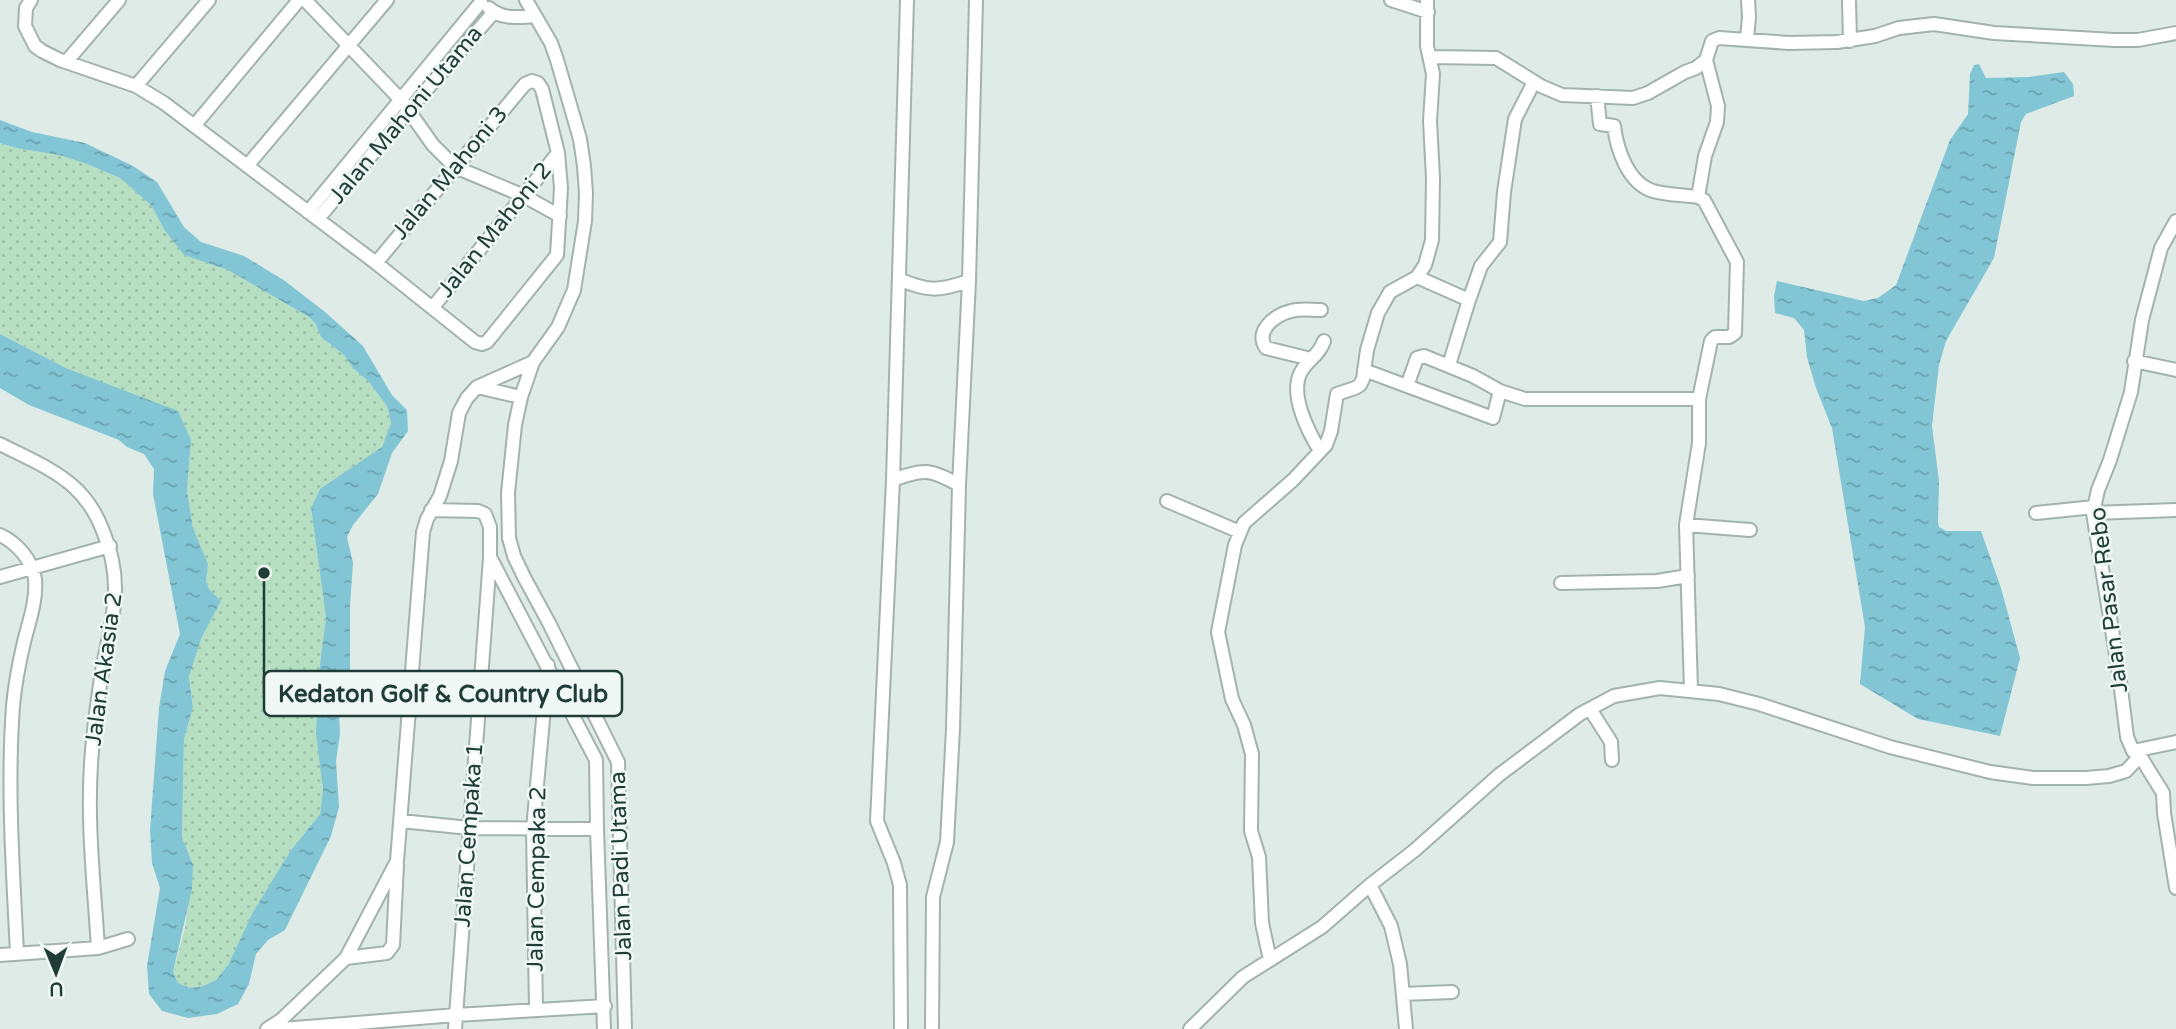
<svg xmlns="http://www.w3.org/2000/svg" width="2176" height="1029" viewBox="0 0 2176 1029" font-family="'Varela Round',sans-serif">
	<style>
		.grass { fill: url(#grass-dots) }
		.water { fill: url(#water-ripples) }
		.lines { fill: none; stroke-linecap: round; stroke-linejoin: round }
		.minor-casing { stroke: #a2b3ae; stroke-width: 16 }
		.minor { stroke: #fff; stroke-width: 12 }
		.labels { text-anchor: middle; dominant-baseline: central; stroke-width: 5; stroke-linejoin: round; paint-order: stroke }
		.street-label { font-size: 23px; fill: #1f3d36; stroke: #eff8f4 }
		.leader { fill: none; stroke: #1f3d36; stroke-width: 2.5 }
		.callout-dot { fill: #1f3d36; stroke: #eff8f4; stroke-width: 2.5 }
		.callout { fill: #eff8f4; stroke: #1f3d36; stroke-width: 2.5 }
		.callout-label { font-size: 24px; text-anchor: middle; font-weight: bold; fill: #1f3d36 }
	</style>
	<defs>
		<pattern id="grass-dots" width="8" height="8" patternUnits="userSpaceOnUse" patternTransform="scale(1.75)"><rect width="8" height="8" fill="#b6dfc2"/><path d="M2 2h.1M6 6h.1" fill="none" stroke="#9cc0a7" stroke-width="1.8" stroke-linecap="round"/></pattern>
		<pattern id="water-ripples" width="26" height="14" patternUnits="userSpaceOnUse" patternTransform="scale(1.75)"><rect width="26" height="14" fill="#82c6d6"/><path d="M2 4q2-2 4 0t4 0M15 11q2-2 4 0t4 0" fill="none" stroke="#6aa2ae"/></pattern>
	</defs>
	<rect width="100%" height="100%" fill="#dfebe6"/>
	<!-- grass -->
	<path class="grass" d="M0,143L16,148L59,155L87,164L120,178L151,205L165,231L184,255L228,270L309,317L315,323L321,337L344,355L354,369L369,382L387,406L391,423L382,447L311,508L326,617L319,672L317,733L323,790L320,814L291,850L253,912L228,965L216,980L203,986L190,988L178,983L173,972L185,928L193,865L182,837L184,739L193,707L189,677L201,639L221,601L209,589L206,582L208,564L193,528L187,491L191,440L68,369L0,334Z"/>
	<!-- water -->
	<path class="water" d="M1979,64L1986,78L2029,77L2064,72L2073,84L2074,96L2026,114L2021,122L1994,258L1946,341L1939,365L1932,426L1939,481L1938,522L1939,527L1946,531H1981L2001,588L2020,658L2000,736L1918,719L1860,684L1865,627L1832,428L1816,388L1807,357L1804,330L1794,318L1775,313L1774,296L1777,281L1864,301L1878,298L1896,285L1950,140L1968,114L1970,74L1974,65Z
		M0,120L32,132L85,143L133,166L157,182L184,227L201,242L244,256L285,281L325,312L363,346L392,395L407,410L408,431L392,453L378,494L353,525L347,537L353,563L350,605V691L339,712L340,734L336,761L339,807L331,836L285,930L268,940L256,954L249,984L238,1004L217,1014L188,1018L162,1011L149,994L147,966L160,888L152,863L150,830L159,708L165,671L180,634L153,494L154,469L144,454L127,447L119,440L29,405L0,388V334L68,369L178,411L191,440L187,491L193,528L208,564L206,582L209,589L221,601L201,639L189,677L193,707L184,739L182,837L193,865L192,889L173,972L178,983L190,988L203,986L216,980L228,965L253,912L291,850L320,814L323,790L316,733L319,672L326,617L311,508L320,489L382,447L391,423L387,406L369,382L354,369L344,355L321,337L315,323L309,317L228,270L184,255L165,231L151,205L120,178L87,164L59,155L16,148L0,143Z"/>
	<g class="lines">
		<defs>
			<path id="minor" d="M31,0L26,8L25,26L35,46L42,51L60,60L136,86L164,103L376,263L475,342L482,344L487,342L557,255L561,188L558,153L542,89L538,83L532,81L525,84L376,263
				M305,0L401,100L433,145L455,167L524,196L560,216
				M526,0L551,43L557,60L580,139L584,166L586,193L585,221L574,290L558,327L533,362L521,397L515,425L508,493L509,538L514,556L524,577L549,623L618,762L625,1029
				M1391,0L1428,12
				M1849,0L1850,41
				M489,8C502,20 519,17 535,16
				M1747,39L1749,17L1748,0
				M1431,57L1496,58L1541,86L1562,95L1633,98L1648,93L1685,72L1696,68L1706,60L1712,41L1719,38L1789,43L1837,42L1875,36L1899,28L1934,24L1994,33L2114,40H2138L2176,33
				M67,61L119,0
				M136,86L209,0
				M1597,96L1600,124L1614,126C1617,150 1628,183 1653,191C1667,195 1684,195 1698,197L1704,200L1737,262L1735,333L1729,337H1715L1711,341L1699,399V443L1686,525L1691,690
				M194,126L299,0
				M247,166L387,0
				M1698,197L1705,156L1717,122L1718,106L1706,60
				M308,212L481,2
				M318,219L408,111L494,12
				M2176,221L2161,248L2142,320L2131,392L2110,460L2098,490L2093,513L2119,673L2127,737L2133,751L2140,756L2163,793L2164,813L2176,888
				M1417,277L1469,300L1449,365
				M899,279C928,292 939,291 969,281
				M1469,300L1481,266L1500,242L1504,192L1515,119L1534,82
				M433,307L558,153
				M1311,359L1266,348C1254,331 1275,315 1291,311C1301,308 1311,310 1321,310
				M2134,361L2176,370
				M1364,370L1493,418L1500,391
				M1407,386L1417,358L1424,356L1473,376L1500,391L1525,399H1699
				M477,387L521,397
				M0,444C25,457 53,468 74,487C87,499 97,515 103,531C125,584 112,618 102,671C98,698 94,724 92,751C86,816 94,883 98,948
				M1320,451C1308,431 1289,394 1301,372C1308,359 1319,356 1324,341
				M893,480C923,468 931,469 959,485
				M1167,501L1240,532
				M431,510L478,511L485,514L490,527V557L596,760L597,829L604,1029
				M2036,513L2094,507
				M2093,513L2176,510
				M1686,525L1750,530
				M0,535C17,543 32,560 35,579C37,600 29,622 24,642C19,663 15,684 13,706C7,788 13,871 17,953
				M0,577L110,546
				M1561,583L1657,581L1688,576
				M1590,709L1611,742L1612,760
				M2133,751L2176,742
				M401,821L469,828L597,829
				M1370,885L1391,926L1400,964L1406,1029
				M0,955L98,948L128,939
				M346,958L387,953L393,945L397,865
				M1270,960L1262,923L1259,857L1251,831L1252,754L1244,725L1232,699L1218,632L1235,545L1244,523L1293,480L1326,445L1331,431L1337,394L1355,388L1360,385L1363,379L1367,350L1378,313L1390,292L1417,277L1425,265L1432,240L1433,178L1430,121L1433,74L1427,46V0
				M1403,994L1452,992
				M536,1010L533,829L548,665
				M267,1029L281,1020L346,958L397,861L423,532L427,519L440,496L451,461L459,413L467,398L477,387L533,362
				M282,1029L456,1015L605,1006
				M455,1029L490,558
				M901,1029L900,885L894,863L877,821L893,480L907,0
				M932,1029L933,897L947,842L953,729L959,485L969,281L976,0
				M1190,1029L1243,977L1322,927L1370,885L1415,850L1499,775L1580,714L1614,696L1660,688L1719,694L1759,704L1890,747L1990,772L2033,778H2086L2109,776L2126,771L2140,756"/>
		</defs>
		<!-- minor casing -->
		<use href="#minor" class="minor-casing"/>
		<!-- minor -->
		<use href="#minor" class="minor"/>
	</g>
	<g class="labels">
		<!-- street labels -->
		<g class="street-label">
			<text transform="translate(406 115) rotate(-50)">Jalan Mahoni Utama</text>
			<text transform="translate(450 173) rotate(-50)">Jalan Mahoni 3</text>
			<text transform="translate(495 230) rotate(-51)">Jalan Mahoni 2</text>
			<text transform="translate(2109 600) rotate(-97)">Jalan Pasar Rebo</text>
			<text transform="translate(104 669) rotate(-82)">Jalan Akasia 2</text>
			<text transform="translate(469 835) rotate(-86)">Jalan Cempaka 1</text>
			<text transform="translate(621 866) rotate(-92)">Jalan Padi Utama</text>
			<text transform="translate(537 879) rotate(-89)">Jalan Cempaka 2</text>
		</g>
	</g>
	<!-- callouts -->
	<path class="leader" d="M264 573L264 694"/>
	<circle class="callout-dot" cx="264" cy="573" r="7"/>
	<rect class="callout" x="264" y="671" width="358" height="45" rx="7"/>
	<g class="callout-label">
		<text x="443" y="702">Kedaton Golf &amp; Country Club</text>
	</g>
	<!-- north arrow -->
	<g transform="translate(56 973) rotate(179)" stroke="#eff8f4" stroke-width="5" paint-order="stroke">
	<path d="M0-5L12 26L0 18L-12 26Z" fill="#1f3d36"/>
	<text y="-10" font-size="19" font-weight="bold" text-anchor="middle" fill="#1f3d36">U</text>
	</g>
</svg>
